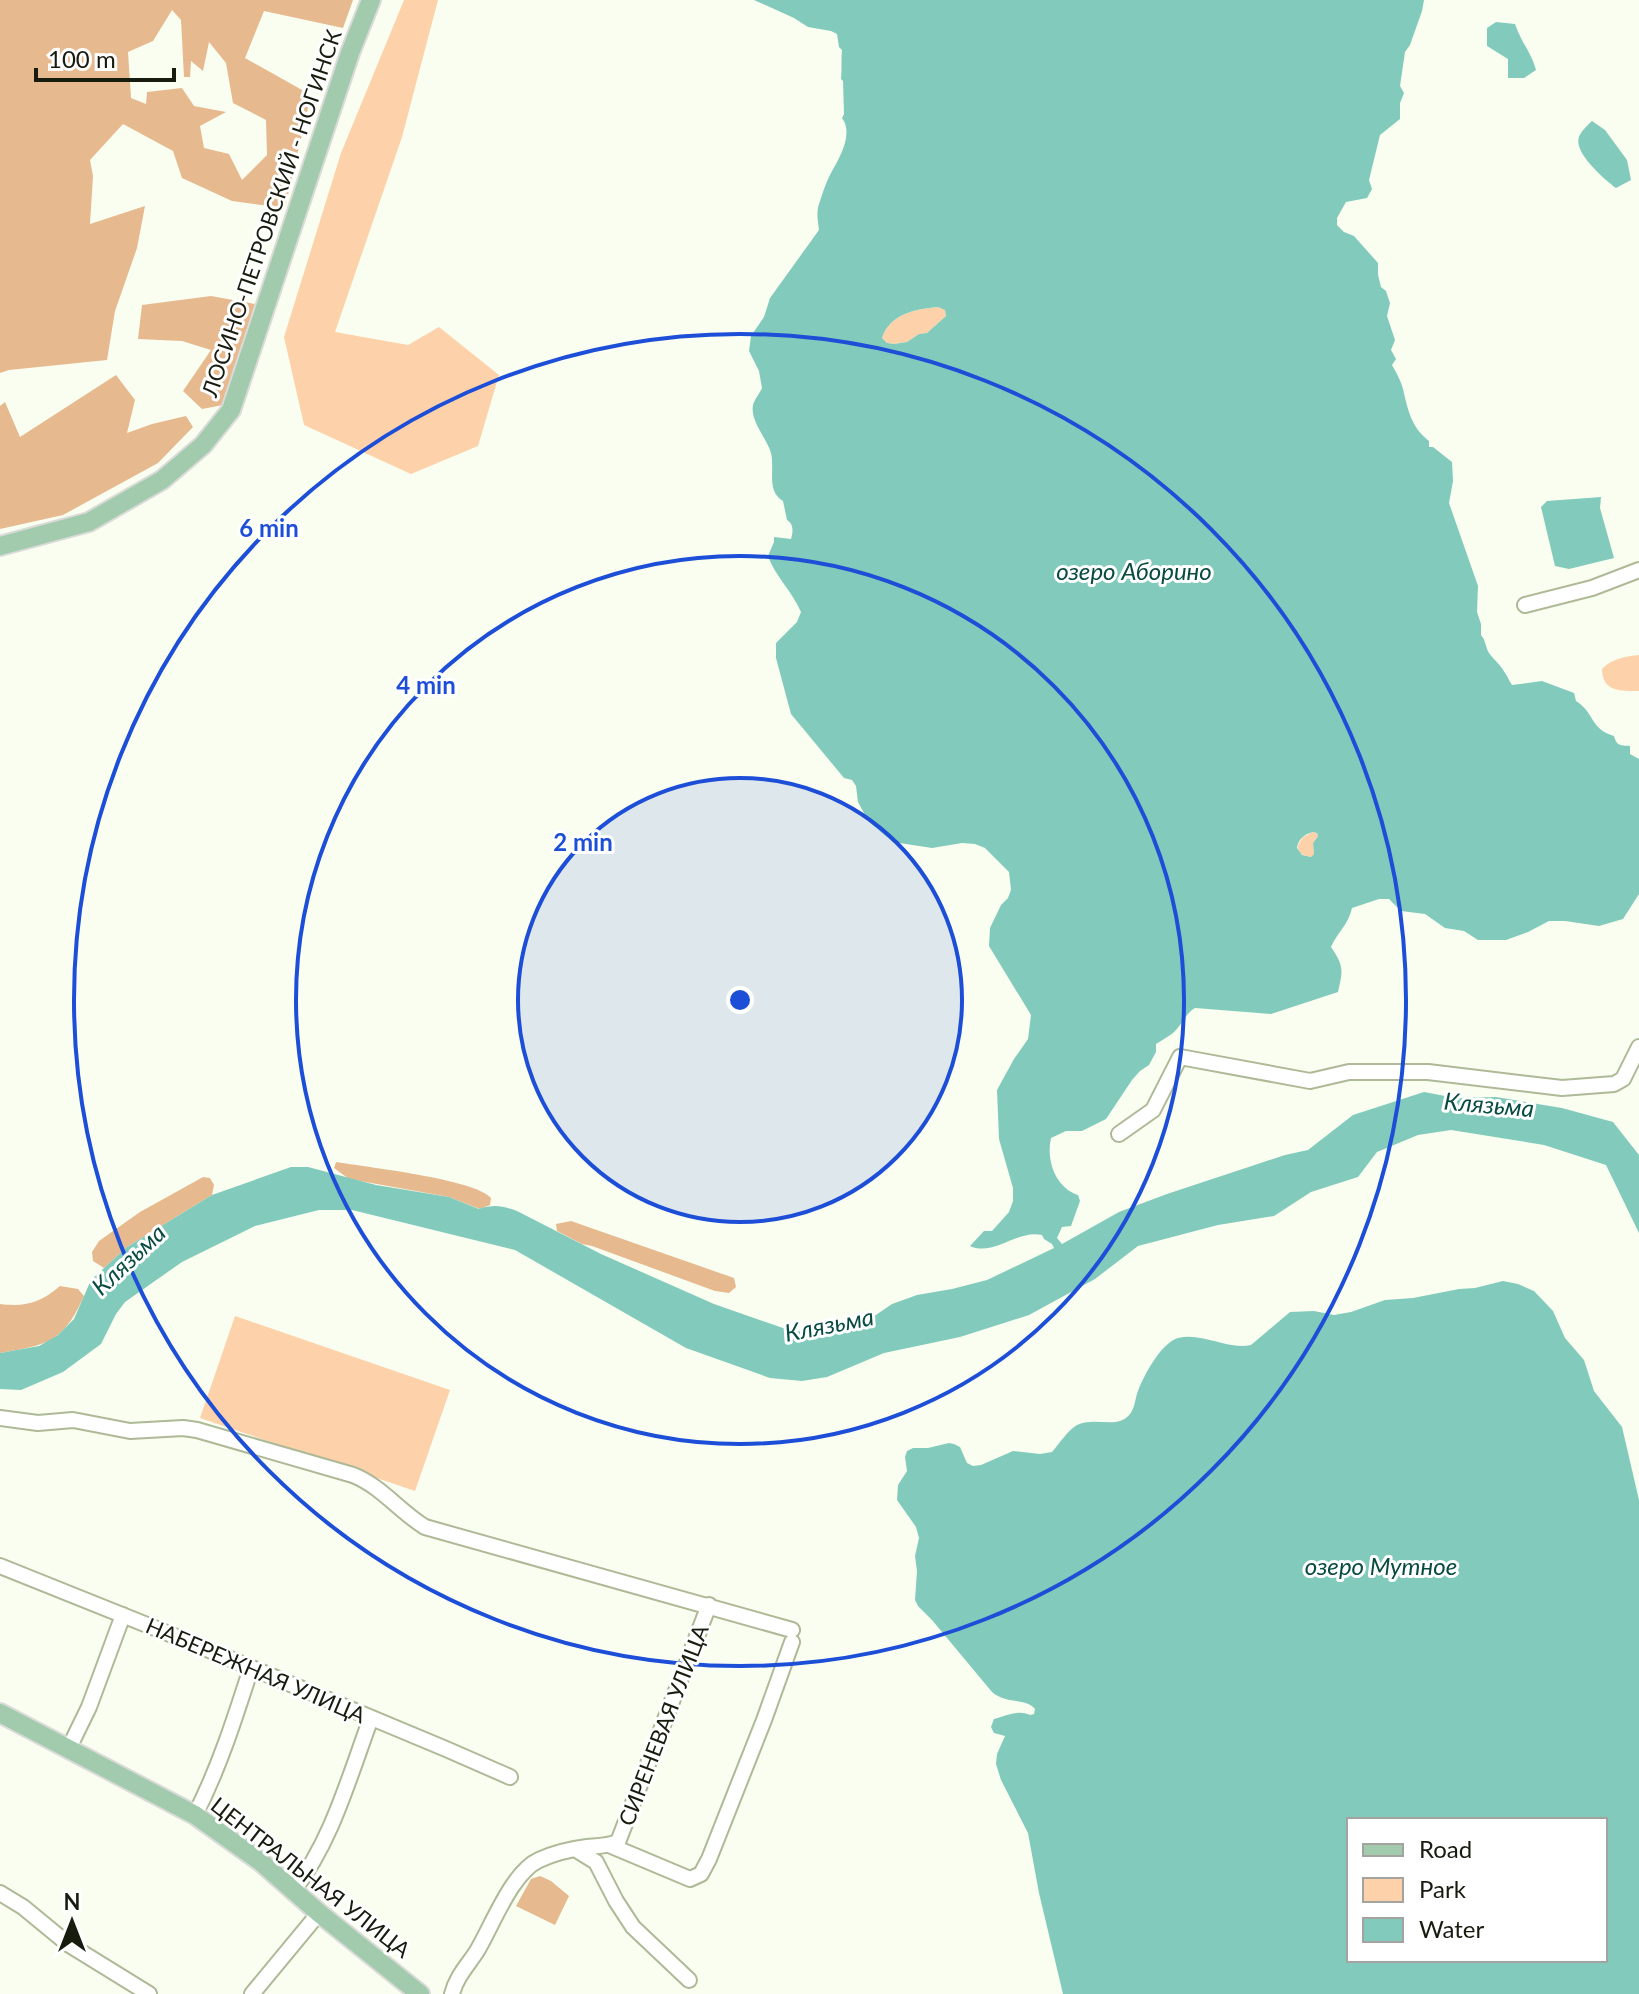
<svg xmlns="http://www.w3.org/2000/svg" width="1639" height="1994" viewBox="0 0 1639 1994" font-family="Lato,sans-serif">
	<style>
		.green { fill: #fdd2aa }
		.forest { fill: #e6b98f; fill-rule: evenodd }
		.water { fill: #82cbbc; fill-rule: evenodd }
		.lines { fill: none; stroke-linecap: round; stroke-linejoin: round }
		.minor-casing { stroke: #aeb997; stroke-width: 18 }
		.major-casing { stroke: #dadbd9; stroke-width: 22 }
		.minor { stroke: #fff; stroke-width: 14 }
		.major { stroke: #a1cbac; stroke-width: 18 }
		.ring { fill: none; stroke: #1d4ed8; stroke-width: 4 }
		.labels { text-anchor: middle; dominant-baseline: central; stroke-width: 6; stroke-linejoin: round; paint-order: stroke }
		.street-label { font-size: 22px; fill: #181c0f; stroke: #fff }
		.water-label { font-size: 24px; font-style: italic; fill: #084b41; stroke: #fff }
		.centre { fill: #1d4ed8; stroke: #fff; stroke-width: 4 }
		.ring-label { font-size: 24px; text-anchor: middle; font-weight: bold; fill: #1d4ed8; stroke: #fff; stroke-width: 6; stroke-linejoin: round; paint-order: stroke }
	</style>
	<rect width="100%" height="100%" fill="#f9fef0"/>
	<!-- green -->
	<path class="green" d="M404,0H438L402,137L335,332L408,345L439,327L499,375L478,446L411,474L304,425L284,337L341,153Z
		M938,307L945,310L946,316L927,333L919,334L907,342L894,344L887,343L882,338C890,314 915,309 938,307Z
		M1639,655V691C1621,691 1602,692 1602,669C1611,659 1626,656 1639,655Z
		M1313,832L1317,833L1318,836L1313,843L1314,854L1312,857C1303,856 1297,854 1298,845L1303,837Z
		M235,1316L450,1390L415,1491L200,1418Z"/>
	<!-- forest -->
	<path class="forest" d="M0,0H353L343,28L264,11L245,58L311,95L285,208L232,201L182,178L173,151L123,124L90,160L93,176L90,224L145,206L137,248L115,311L107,360L9,370L0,373ZM172,10L181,20L184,77H190L191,61L203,71L209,42L226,63L233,103L266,120L267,155L242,180L229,154L204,148L200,126L226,112L194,106L182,88L147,92L146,104L131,98L128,52L153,41Z
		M211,296L255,304L223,405L202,409L183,391L211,350L182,341L138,339L142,305Z
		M116,375L135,400L127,433L152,424L186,416L193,427L158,463L63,515L0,529V406L5,402L20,437Z
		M336,1162C365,1167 475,1179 491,1198L490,1205L480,1209L449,1197L349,1179L334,1168Z
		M203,1177L210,1178L214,1185L212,1195L127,1247L104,1268L93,1261L92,1252L99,1241L140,1212Z
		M571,1221L734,1278L736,1287L729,1293L715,1291L592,1246L582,1244L557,1231L556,1224Z
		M60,1286L78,1289L84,1296C63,1343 47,1345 0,1353V1304C26,1307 40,1303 60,1286Z
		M540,1876L551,1881L569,1896L555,1925L516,1906L531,1879Z"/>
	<!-- water -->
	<path class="water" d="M754,0H1424L1422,11L1410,45L1405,52L1400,86L1404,93L1400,103V119L1380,135L1369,180L1372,189L1367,198L1346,202L1337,218V225L1344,232L1354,236L1378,263V275L1381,287L1386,291L1390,303L1387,316L1395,340L1391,350L1396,359L1392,365C1396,372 1401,381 1403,389C1408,410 1411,427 1429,441V447H1433L1452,462L1453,481L1449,503L1478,586L1477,612L1481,624V635C1486,641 1485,646 1489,653C1494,660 1501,665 1505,673C1508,677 1509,681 1512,685L1542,681L1574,693L1576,701C1595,713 1590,729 1614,736C1617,747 1621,745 1630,746V754L1639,759V894L1623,919L1599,926L1565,921H1549L1528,932L1506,940H1478L1464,931L1445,928L1425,914L1401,911L1389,899H1379L1352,908C1347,927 1339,930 1331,947C1344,966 1343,970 1338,992L1271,1014L1195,1008C1185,1014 1182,1025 1173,1033C1168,1037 1162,1040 1156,1044V1052L1149,1065L1140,1071L1132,1080L1106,1119L1082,1131H1066L1051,1138C1046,1160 1055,1187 1078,1195L1080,1201L1071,1226L1062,1227L1057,1238L1062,1244L1119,1212L1167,1194L1285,1155L1308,1150L1353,1115L1424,1092L1456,1098L1496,1097L1562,1108L1613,1122L1639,1155V1233L1606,1165L1544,1145L1451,1130L1418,1135L1377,1152L1358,1177L1311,1192L1274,1216L1218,1225L1138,1246L1095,1279L1029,1315L960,1337L884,1353L827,1377L802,1381L770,1378L686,1348L515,1250L352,1210H319L255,1226L182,1262L125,1302L116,1314L101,1344L63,1372L21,1390L0,1389V1353L39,1346L58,1335L74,1319L91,1280L127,1247L212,1195L291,1167H308L376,1185L449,1197L479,1209C494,1204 503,1206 517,1211L601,1254L714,1304L783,1328L802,1332H828L870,1319L892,1304L917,1295L952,1289L987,1280L1054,1248L1052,1244L1044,1239L1042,1235C1017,1229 994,1257 970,1246L984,1231H992L1009,1212L1013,1201V1188L999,1139L997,1090L1014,1059L1028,1039L1031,1015L989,946L990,928L1001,905L1008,898L1011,890L1009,872L985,848L975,844L962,843L932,848L893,842L869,822L858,802L856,786L852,780L844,778L791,714L776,658V643L797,622L801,612C792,591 775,576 768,556L774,542V537L791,539C793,532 794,524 787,520L783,501C766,491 775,470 771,453C767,438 750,422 753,405C754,400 760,393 762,388L759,371L749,351L751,336L764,317L770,298L819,230C818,221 816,214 819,204C822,195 826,182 831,173C839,159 854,134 842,118L844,114L843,81L841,79C842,69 841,60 842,50L839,47L837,34L831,31L808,27L794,18ZM938,307L945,310L946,316L927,333L919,334L907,342L894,344L887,343L882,338C890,314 915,309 938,307ZM1313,832L1317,833L1318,836L1313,843L1314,854L1311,857L1302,855L1297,848C1298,839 1305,834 1313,832Z
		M1496,22L1515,24C1521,42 1531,52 1536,70L1524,78H1508V59L1487,46V28Z
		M1592,121L1605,130L1627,160L1631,180L1616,188C1604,179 1573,152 1579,137C1581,131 1588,125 1592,121Z
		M1601,497L1600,508L1614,558L1569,569L1555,566L1541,507L1547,501Z
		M1503,1281L1518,1284L1534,1291L1553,1311L1565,1338L1584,1360L1594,1391L1622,1427L1639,1500V1994H1063L1039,1893L1028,1833L1001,1780L996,1764L997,1754L1005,1736L994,1733L991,1727L994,1719C1006,1716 1018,1709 1030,1715L1034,1714L1035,1709C1025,1697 1007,1705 992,1692L932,1620L918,1606L915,1600L917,1571L915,1556L919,1538L916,1527L897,1500L898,1485L907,1471L905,1457L907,1451L913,1448H928L949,1443L954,1444L960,1447L967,1463L973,1466L981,1465L1013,1451L1040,1454L1052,1452C1060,1443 1067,1431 1077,1425C1094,1416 1118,1430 1130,1414C1135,1408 1135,1398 1138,1391C1144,1375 1161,1343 1178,1338C1203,1332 1226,1350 1251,1345L1290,1312L1314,1311L1334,1315L1351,1312L1385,1300L1413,1298L1459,1289L1475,1288ZM1349,1820H1605V1960H1349Z"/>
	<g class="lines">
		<defs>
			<path id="minor" d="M1525,605L1592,588L1639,570
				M1119,1134L1153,1110L1180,1057L1310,1081L1349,1072H1428L1562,1088L1614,1084L1623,1079L1639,1047
				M0,1418L38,1423L73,1420L130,1431L183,1428L197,1430L353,1475C381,1486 399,1511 425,1527L792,1630
				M0,1566L197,1645L446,1749L510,1777
				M69,1748L89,1707L123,1615
				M195,1815C219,1768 235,1718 251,1668
				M609,1845L690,1879L701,1874L709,1859L764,1720L792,1642
				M575,1849L596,1862L616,1901L633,1927L689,1980
				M293,1891C332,1841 349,1777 371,1718
				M0,1893L23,1907L68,1944L149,1994
				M252,1994L319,1913
				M452,1994C456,1977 468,1965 477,1951C492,1926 512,1872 539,1860C554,1853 571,1849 587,1847C598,1846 608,1846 618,1842L709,1605"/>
			<path id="major" d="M0,546L89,522L162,480L203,445L231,410L350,53L371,0
				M0,1713L195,1815L261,1862L319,1913L420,1994"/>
		</defs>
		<!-- minor casing -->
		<use href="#minor" class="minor-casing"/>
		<!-- major casing -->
		<use href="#major" class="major-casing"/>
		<!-- minor -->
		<use href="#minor" class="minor"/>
		<!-- major -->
		<use href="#major" class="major"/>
	</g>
	<!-- distance rings -->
	<circle cx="740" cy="1000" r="222" fill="#1d4ed8" fill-opacity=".12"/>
	<g class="ring">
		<circle cx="740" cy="1000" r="222"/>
		<circle cx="740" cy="1000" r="444"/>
		<circle cx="740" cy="1000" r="666"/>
	</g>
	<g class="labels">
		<!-- street labels -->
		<g class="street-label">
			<text transform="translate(271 213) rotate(-71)">ЛОСИНО-ПЕТРОВСКИЙ - НОГИНСК</text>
			<text transform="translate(256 1670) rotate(23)">НАБЕРЕЖНАЯ УЛИЦА</text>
			<text transform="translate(663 1725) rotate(-69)">СИРЕНЕВАЯ УЛИЦА</text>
			<text transform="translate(311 1877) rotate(38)">ЦЕНТРАЛЬНАЯ УЛИЦА</text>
		</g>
		<!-- water labels -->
		<g class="water-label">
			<text x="1134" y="570">озеро Аборино</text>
			<text transform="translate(1489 1104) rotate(5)">Клязьма</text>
			<text transform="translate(128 1259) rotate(-43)">Клязьма</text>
			<text transform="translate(829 1324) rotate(-11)">Клязьма</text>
			<text x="1381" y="1565">озеро Мутное</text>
		</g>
	</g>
	<circle cx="740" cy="1000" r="12" class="centre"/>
	<g class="ring-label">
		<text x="269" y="537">6 min</text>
		<text x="426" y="694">4 min</text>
		<text x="583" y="851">2 min</text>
	</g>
	<!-- legend -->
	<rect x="1347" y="1818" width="260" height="144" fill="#ffffff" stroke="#a3a49f" stroke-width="2"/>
	<rect x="1363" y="1844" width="40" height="12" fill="#a1cbac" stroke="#a3a49f" stroke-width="2"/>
	<text x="1419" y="1858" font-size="24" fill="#181c0f">Road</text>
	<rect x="1363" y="1878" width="40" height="24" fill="#fdd2aa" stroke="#a3a49f" stroke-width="2"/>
	<text x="1419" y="1898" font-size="24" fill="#181c0f">Park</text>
	<rect x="1363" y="1918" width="40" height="24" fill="#82cbbc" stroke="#a3a49f" stroke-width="2"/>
	<text x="1419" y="1938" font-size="24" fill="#181c0f">Water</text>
	<!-- north arrow -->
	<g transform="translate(72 1922)" stroke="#ffffff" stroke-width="6" paint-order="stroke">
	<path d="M0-6L14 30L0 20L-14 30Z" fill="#181c0f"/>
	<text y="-12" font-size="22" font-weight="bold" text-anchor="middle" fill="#181c0f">N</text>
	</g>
	<!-- scale -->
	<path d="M36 68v12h138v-12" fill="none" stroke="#181c0f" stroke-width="4"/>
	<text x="48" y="68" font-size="24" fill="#181c0f" stroke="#ffffff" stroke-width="6" paint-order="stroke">100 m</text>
</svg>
